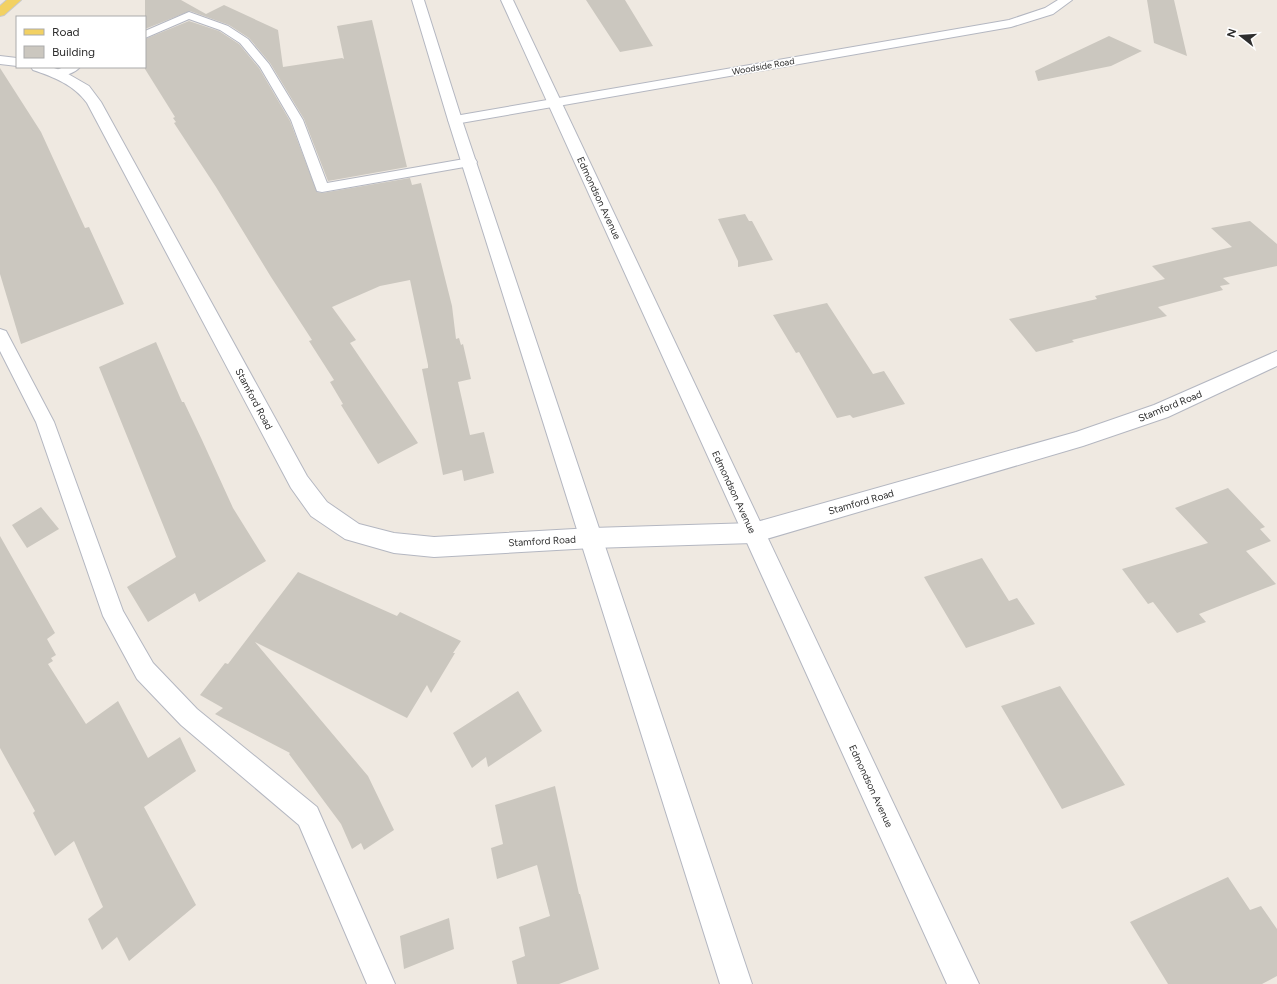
<svg xmlns="http://www.w3.org/2000/svg" width="1277" height="984" viewBox="0 0 1277 984" font-family="Figtree,sans-serif">
	<style>
		.building { fill: #cbc7bf }
		.lines { fill: none; stroke-linecap: round; stroke-linejoin: round }
		.service-casing { stroke: #b4b7c1; stroke-width: 2 }
		.minor-casing { stroke: #b4b7c1; stroke-width: 2 }
		.secondary-casing { stroke: #b4b7c1; stroke-width: 2 }
		.primary-casing { stroke: #c9c9c9; stroke-width: 2 }
		.service { fill: #fff; fill-rule: evenodd }
		.minor { fill: #fff; fill-rule: evenodd }
		.secondary { fill: #fff; fill-rule: evenodd }
		.primary { fill: #f2d163; fill-rule: evenodd }
		.labels { text-anchor: middle; dominant-baseline: central; stroke-width: 3; stroke-linejoin: round; paint-order: stroke }
		.far-street-label { font-size: 9px; fill: #2e2e2e; stroke: #fff }
		.street-label { font-size: 10px; fill: #2e2e2e; stroke: #fff }
	</style>
	<rect width="100%" height="100%" fill="#efe9e1"/>
	<!-- building -->
	<path class="building" d="M145,0H181L206,14L224,5L278,30L283,67L342,58L344,59L337,26L372,20L407,167L328,181L304,119L270,63L249,38L229,25L190,11L145,29Z
		M586,0H625L653,46L620,52Z
		M1147,0H1174L1187,56L1154,43Z
		M189,21L219,31L239,44L259,68L290,121L317,192L322,193L410,178L412,185L421,183L452,306L456,339L459,338L461,345L463,344L471,379L458,382L470,435L484,432L494,473L464,481L462,470L443,475L422,369L428,368V365L410,280L380,286L332,307L356,340L350,343L418,443L378,464L341,405L343,404L330,382L334,380L309,341L312,340L271,277L216,187L174,123L176,122L173,118L175,117L145,69V39Z
		M1109,36L1142,51L1111,66L1038,81L1035,71Z
		M0,68L41,132L85,228L89,227L124,304L21,344L0,274Z
		M745,214L749,221H752L773,260L738,267V261L718,219Z
		M1250,221L1277,244V266L1223,278L1230,284L1220,286L1223,290L1158,307L1167,316L1072,340L1074,342L1036,352L1009,319L1097,299L1095,296L1165,279L1152,266L1232,247L1211,228Z
		M827,303L873,374L884,371L905,404L853,418L850,415L837,418L799,352L796,353L773,315Z
		M156,342L182,402H184L202,440L233,508L266,561L199,602L195,593L148,622L127,587L176,557L99,367Z
		M1228,488L1265,527L1260,529L1271,541L1246,551L1276,584L1199,614L1206,622L1177,633L1153,602L1148,604L1122,569L1208,543L1175,508Z
		M41,507L59,529L27,548L12,525Z
		M0,536L55,633L47,639L56,655L51,658L53,661L48,664L86,724L118,701L148,758L180,737L196,771L144,807L196,905L129,961L117,937L102,950L88,919L103,907L74,841L55,856L33,813L35,811L0,748Z
		M982,558L1009,601L1017,598L1035,624L966,648L924,577Z
		M298,572L397,616L400,612L461,641L453,653H455L431,693L427,685L407,718L255,642L368,776L394,830L364,850L361,843L352,849L341,824L289,754L290,753L215,714L223,708L200,695L225,663L228,664Z
		M1060,686L1125,785L1062,809L1001,706Z
		M518,691L542,731L488,767L486,757L472,768L453,733Z
		M555,786L579,894H580L599,969L559,984H517L512,961L525,956L519,927L550,916L537,865L497,879L491,848L503,844L495,805Z
		M1228,877L1250,910L1261,906L1277,929V976L1262,984H1168L1130,922Z
		M449,918L454,949L404,969L400,936Z"/>
	<g class="lines">
		<defs>
			<path id="service" d="M189,12L228,26L248,39L269,64L303,120L327,183L470,158L475,159L477,162L475,165L470,166L322,192L317,191L291,120L260,67L240,43L220,30L189,19L145,38V31Z
				M64,67H80C75,73 61,78 54,77L52,74L54,71Z
				M0,329L6,331L54,422L123,611L153,663L197,709L317,807L395,984H367L299,825L181,725L137,679L103,616L36,422L0,351Z"/>
			<path id="minor" d="M1058,0H1072L1053,14L1011,27L455,124L450,123L448,120L450,117L455,116L1009,20L1045,8Z
				M0,56L17,58V66L0,64Z
				M31,67H51L63,71L89,86L101,102L307,476L327,502L359,524L394,533L434,537L592,528L753,523L1076,432L1154,405L1277,351V366L1168,417L1083,446L753,543L592,548L434,557L394,553L345,539L311,516L291,488L87,103C74,85 54,77 33,70Z"/>
			<path id="secondary" d="M412,0H424L462,120L752,984H720L448,120Z
				M501,0H513L979,984H947Z"/>
			<path id="primary" d="M7,0H21L4,15L0,16V6Z"/>
		</defs>
		<!-- service casing -->
		<use href="#service" class="service-casing"/>
		<!-- minor casing -->
		<use href="#minor" class="minor-casing"/>
		<!-- secondary casing -->
		<use href="#secondary" class="secondary-casing"/>
		<!-- primary casing -->
		<use href="#primary" class="primary-casing"/>
		<!-- service -->
		<use href="#service" class="service"/>
		<!-- minor -->
		<use href="#minor" class="minor"/>
		<!-- secondary -->
		<use href="#secondary" class="secondary"/>
		<!-- primary -->
		<use href="#primary" class="primary"/>
	</g>
	<g class="labels">
		<!-- far-street labels -->
		<g class="far-street-label">
			<text transform="translate(763 66) rotate(-10)">Woodside Road</text>
		</g>
		<!-- street labels -->
		<g class="street-label">
			<text transform="translate(599 198) rotate(65)">Edmondson Avenue</text>
			<text transform="translate(254 399) rotate(62)">Stamford Road</text>
			<text transform="translate(1170 406) rotate(-22)">Stamford Road</text>
			<text transform="translate(734 492) rotate(65)">Edmondson Avenue</text>
			<text transform="translate(861 502) rotate(-16)">Stamford Road</text>
			<text transform="translate(542 541) rotate(-3)">Stamford Road</text>
			<text transform="translate(871 786) rotate(65)">Edmondson Avenue</text>
		</g>
	</g>
	<!-- legend -->
	<rect x="16" y="16" width="130" height="52" fill="#ffffff" stroke="#ababab"/>
	<rect x="24" y="29" width="20" height="6" fill="#f2d163" stroke="#ababab"/>
	<text x="52" y="36" font-size="12" fill="#2e2e2e">Road</text>
	<rect x="24" y="46" width="20" height="12" fill="#cbc7bf" stroke="#ababab"/>
	<text x="52" y="56" font-size="12" fill="#2e2e2e">Building</text>
	<!-- north arrow -->
	<g transform="translate(1241 36) rotate(287)" stroke="#ffffff" stroke-width="3" paint-order="stroke">
	<path d="M0-3L7 15L0 10L-7 15Z" fill="#2e2e2e"/>
	<text y="-6" font-size="11" font-weight="bold" text-anchor="middle" fill="#2e2e2e">N</text>
	</g>
</svg>
